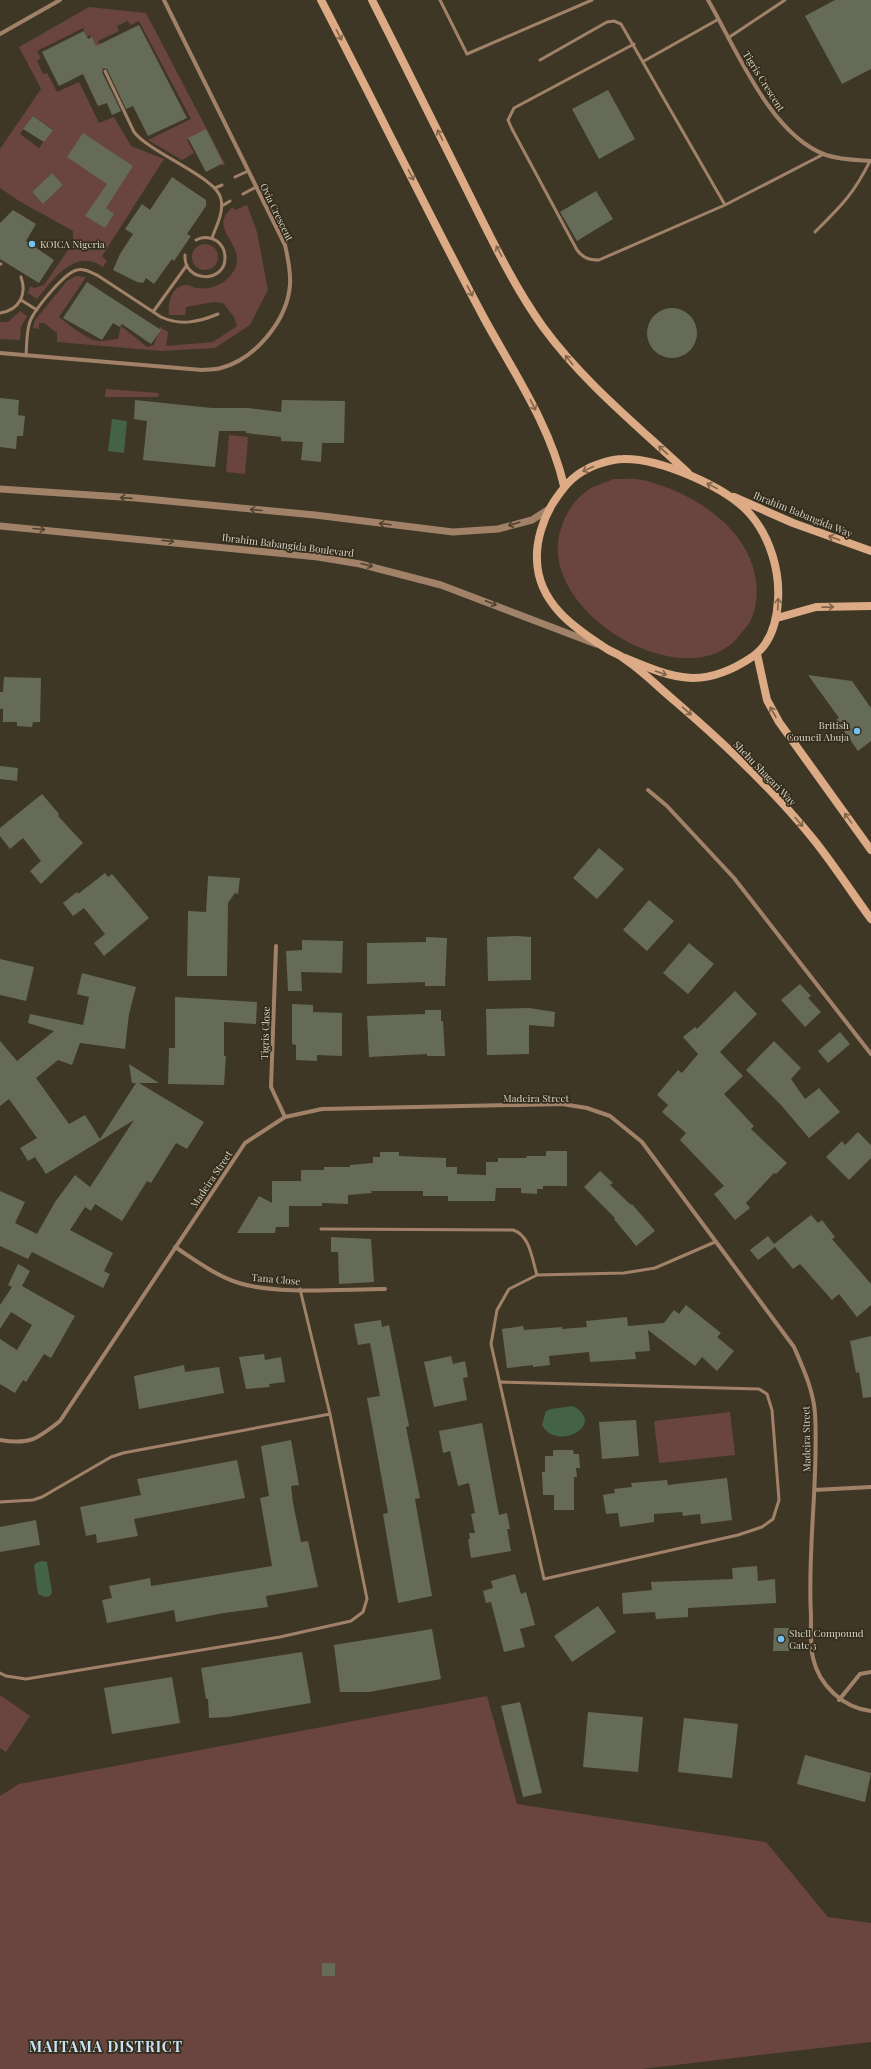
<svg xmlns="http://www.w3.org/2000/svg" width="871" height="2069" viewBox="0 0 871 2069" font-family="'Playfair Display',serif">
	<style>
		.green { fill: #6a443f; fill-rule: evenodd }
		.water { fill: #436248 }
		.building { fill: #666b57 }
		.lines { fill: none; stroke-linecap: round; stroke-linejoin: round }
		.service { stroke: #a18269; stroke-width: 3 }
		.minor { stroke: #a18269; stroke-width: 4 }
		.tertiary { stroke: #a18269; stroke-width: 7 }
		.secondary { stroke: #dcaa84; stroke-width: 8 }
		.oneway { stroke: #80654b }
		.oneway2 { stroke: #4f422f }
		.poi-dot { fill: #72c1f5; stroke: #342d1c; stroke-width: 1.5 }
		.labels { text-anchor: middle; dominant-baseline: central; stroke-width: 3.5; stroke-linejoin: round; paint-order: stroke }
		.street-label { font-size: 10px; fill: #d7d3c8; stroke: #342d1c }
		.poi-label { font-size: 10px; fill: #d7d3c8; stroke: #342d1c; text-anchor: start }
		.district-label { font-size: 14px; font-weight: bold; letter-spacing: 1px; fill: #c8e3f7; stroke: #342d1c }
	</style>
	<rect width="100%" height="100%" fill="#3e3726"/>
	<!-- green -->
	<path class="green" d="M89,7L146,13L225,164L222,166L205,131L187,140L194,153L182,160L148,140L191,119L139,21L130,25L128,21L117,26L119,31L98,41L108,60L104,62L90,35L87,37L83,28L37,51L41,58L37,61L43,74L47,73L57,92L79,82L99,123L114,117L131,146L164,159L102,256L107,261L103,267C75,247 53,280 37,299L28,293L30,286L34,288L44,285L73,243V231L19,201L0,188V149L41,89L19,47ZM33,116L53,129L39,148L20,134ZM52,173L63,185L43,204L32,192Z
		M247,205L257,232L268,290L250,325L215,348L161,351L57,342V333L44,323H39V329L33,328L35,320L67,281L76,276L86,277L59,317C68,324 89,341 99,341C104,342 111,339 118,339L121,326L147,347L154,345L160,327L168,332L166,346L213,342L237,326L234,317L223,303L213,302L186,307L185,315H169C168,303 171,287 185,285C189,284 192,287 196,288C209,290 221,286 230,276C255,247 203,231 233,207L235,210Z
		M192 257a13 13 0 1 1 26 0a13 13 0 1 1-26 0Z
		M20,311L27,316L21,327L20,340L0,339V322H8Z
		M106,389L159,393L158,397H105Z
		M229,435L248,437L245,474L226,472Z
		M613,479C623,479 634,478 643,480C692,492 749,527 756,581C758,594 756,610 750,622C747,627 742,631 739,636C687,702 527,608 563,523C568,510 576,498 588,490C595,485 605,483 613,479Z
		M730,1412L735,1455L659,1463L654,1421Z
		M0,1695L30,1716L6,1752L0,1748Z
		M487,1696L517,1804L766,1842L828,1917L871,1923V2042L642,2069H0V1796L19,1784Z"/>
	<!-- water -->
	<path class="water" d="M112,419L127,421L124,453L108,451Z
		M573,1406C608,1425 556,1452 542,1425L546,1411L551,1409Z
		M42,1561L47,1562L52,1592L50,1596L45,1597L38,1594L34,1566L36,1563Z"/>
	<!-- building -->
	<path class="building" d="M835,0H871V69L842,84L805,16Z
		M139,25L187,118L148,136L133,106L126,109L107,69L103,68L102,72L121,111L112,115L107,103L98,106L83,74L59,86L42,52L84,31L88,39L92,37L96,46Z
		M608,90L635,139L599,159L572,109Z
		M33,116L53,130L44,142L23,129Z
		M206,129L223,163L206,172L188,138Z
		M83,133L133,166L106,208L114,214L105,228L85,216L107,184L67,157Z
		M52,173L63,185L43,204L32,192Z
		M172,177L206,200V206L187,234L191,236L174,261L172,259L154,284L146,278L143,283L137,282L113,270L120,254L133,234L125,229L142,204L150,210Z
		M596,191L613,219L577,241L560,212Z
		M13,210L36,224L26,241L54,260L39,283L0,259V223Z
		M87,282L161,330L151,344L122,324L120,327L113,323L102,340L63,318Z
		M647 333a25 25 0 1 1 50 0a25 25 0 1 1-50 0Z
		M0,398L19,400L18,415L25,416L23,436H17L16,449L0,447Z
		M135,400L212,408H248L281,412L282,400L345,401L344,443H322L321,462L301,460L303,442L281,441V437L246,433V431H219L215,467L143,460L147,421L134,419Z
		M808,675L852,681L871,708V741L858,751L836,720L839,718Z
		M4,677L41,678L40,722H33L32,727L17,726V722H3V709H0V692H3Z
		M0,766L18,768L17,781L0,779Z
		M42,794L59,814L58,816L83,843L41,884L30,871L41,861L23,838L10,849L0,836V828Z
		M599,848L624,869L597,899L573,878Z
		M105,873L108,877L112,874L149,918L104,956L94,943L105,934L84,908L73,916L63,903L77,892L78,894Z
		M208,876L240,878L238,894L235,893L228,903L227,976H187L188,911L206,912Z
		M649,900L674,921L647,951L623,930Z
		M517,936L531,937V980L488,981L487,937Z
		M426,937L447,938L445,986H425V982L367,984V943L426,942Z
		M302,940L343,941L342,973L301,972L302,991H288L286,951L302,950Z
		M689,943L714,964L688,994L663,973Z
		M0,959L34,967L26,1001L0,995Z
		M82,973L136,987L129,1014L125,1049L80,1043L72,1065L58,1060L36,1078L69,1124L85,1115L100,1139L136,1083H132L129,1064L159,1083H139L204,1122L187,1149L176,1143L151,1183L147,1181L122,1221L95,1204L91,1211L85,1207L70,1230L113,1253L104,1271L110,1274L103,1288L32,1252L28,1259L0,1246V1191L25,1202L15,1223L37,1234L55,1202L75,1175L90,1187L134,1120L46,1174L35,1157L28,1161L20,1148L37,1138L9,1099L0,1106V1041L17,1061L54,1031L28,1023L30,1014L83,1025L89,997L77,994Z
		M800,984L811,996L808,998L821,1012L805,1027L781,1000Z
		M735,991L757,1014L720,1052L743,1076L724,1094L754,1126L751,1129L787,1163L776,1174L774,1173L746,1203L750,1208L735,1220L714,1194L724,1186L680,1140L686,1133L662,1112L668,1105L657,1095L678,1070L682,1073L698,1054L683,1037L695,1027L697,1029Z
		M175,997L257,1002L256,1024L224,1022V1056H226L224,1085L168,1084L169,1048H175Z
		M292,1004L313,1005V1012L342,1013V1056L317,1055V1061L296,1060V1045L292,1044Z
		M529,1008L555,1012L554,1027L529,1025V1054L487,1055L486,1009Z
		M425,1010H441V1021H443L445,1056H427V1054L369,1057L367,1016L425,1014Z
		M840,1032L850,1044L828,1063L818,1051Z
		M774,1041L801,1068L791,1079L805,1099L819,1088L840,1112L809,1138L781,1105L746,1070Z
		M858,1132L871,1145V1158L849,1180L826,1157L842,1141L845,1145Z
		M546,1151H567V1186H543V1189H537V1194L521,1193V1188H496L495,1201H448V1196H423V1191H371L372,1193L348,1195V1204L322,1203V1206H289V1227H276L275,1233H237L259,1196L272,1203V1181H301V1170H324V1167H350V1165L373,1163V1157H380V1152H399V1156L446,1158V1167H457V1174L486,1175V1162H498V1158H526L527,1156H546Z
		M600,1171L613,1183L610,1185L631,1205L632,1204L655,1231L636,1246L614,1219L615,1218L584,1187Z
		M811,1215L818,1223L822,1220L835,1237L832,1239L871,1284V1305L857,1317L839,1294L832,1300L800,1264L793,1269L775,1247L758,1260L750,1250L768,1236L774,1244Z
		M331,1237L371,1239L374,1282L339,1284L338,1252H331Z
		M18,1264L30,1271L22,1286L75,1316L51,1358L44,1354L26,1382L23,1380L15,1393L0,1384V1339L17,1350L32,1325L11,1312L0,1329V1305L12,1287L8,1285Z
		M686,1305L721,1333L717,1337L734,1351L717,1371L702,1357L695,1366L648,1330L650,1351L635,1352L636,1359L590,1362L589,1352L549,1356L550,1365L533,1367V1365L507,1368L502,1329L523,1326L524,1330L562,1327V1329L587,1327L586,1321L627,1317L628,1326L664,1323L674,1310L679,1314Z
		M381,1320L382,1327L389,1325L409,1426L406,1427L420,1498L415,1499L432,1596L398,1603L383,1514L388,1513L367,1398L380,1396L370,1343L358,1345L354,1324Z
		M871,1336V1397L863,1398L859,1372L856,1373L850,1341Z
		M264,1354L265,1360L281,1357L285,1382L269,1384L270,1387L246,1389L239,1357Z
		M451,1356L453,1364L465,1361L468,1377L463,1378L467,1400L434,1407L424,1362Z
		M184,1365L185,1372L219,1367L224,1393L139,1409L134,1376Z
		M636,1420L639,1456L602,1459L599,1422Z
		M482,1423L499,1515L507,1513L510,1529H507L511,1551L471,1558L468,1539H470L469,1533H475L471,1514L475,1513L469,1483L458,1486L450,1451L443,1453L439,1431Z
		M291,1440L299,1485L291,1486L293,1503L301,1542L308,1541L318,1587L266,1596L268,1607L224,1613L176,1622L174,1610L107,1623L102,1600L112,1598L109,1586L150,1578L151,1586L272,1566L260,1498L269,1496L261,1446Z
		M553,1450H573L574,1454H579L580,1468H576L577,1477H574V1510H554V1495H543L542,1472H545V1456H553Z
		M237,1460L245,1498L134,1519L138,1536L97,1543L96,1534L86,1536L80,1507L141,1495L137,1479Z
		M727,1478L732,1520L701,1524L700,1514L683,1516L682,1512L654,1514V1522L620,1527L618,1513L606,1514L603,1495L615,1493L614,1489L632,1487L631,1483L667,1480L668,1485Z
		M36,1520L40,1545L0,1552V1527Z
		M757,1566L758,1581L775,1579L776,1603L688,1608V1617L656,1619L655,1612L623,1614L622,1593L652,1590L651,1582L733,1579L732,1568Z
		M515,1574L521,1594L526,1592L535,1625L520,1629L525,1647L504,1652L491,1602L486,1603L483,1591L493,1588L491,1581Z
		M598,1606L616,1632L572,1662L554,1636Z
		M774,1628H789V1651H773Z
		M432,1629L441,1679L369,1692H340L334,1645Z
		M302,1652L311,1703L228,1717L209,1718L208,1699H206L201,1668Z
		M172,1677L180,1723L112,1734L104,1688Z
		M520,1702L542,1793L523,1797L501,1706Z
		M588,1712L643,1717L638,1772L583,1767Z
		M684,1718L738,1724L732,1778L678,1772Z
		M805,1755L871,1773L865,1802L797,1784Z
		M322,1963H335V1976H322Z"/>
	<g class="lines">
		<!-- service -->
		<path class="service" d="M440,0L467,54L592,0
			M728,38L785,0
			M634,44L514,108L508,120L512,129L577,250C583,258 589,260 599,260L725,205L824,154
			M540,60L607,22L614,21L621,24L725,205
			M644,61L717,20
			M105,71L134,132C150,153 218,178 221,199C224,213 216,226 212,238
			M235,177L248,171
			M215,188L222,185
			M243,194L256,187
			M222,206L230,201
			M815,232C840,207 854,194 870,161
			M185,255C183,283 226,284 225,257C225,250 222,245 217,241C210,237 203,236 196,240
			M0,264H1
			M21,300L37,310
			M153,312L187,265
			M0,313C20,310 27,294 21,277
			M26,356C27,344 26,329 31,319C37,307 64,273 77,270C84,268 90,272 97,275L161,317C181,326 199,322 218,314
			M321,1229L513,1230C530,1235 532,1259 537,1275
			M501,1382L759,1389L767,1394L772,1410L779,1500L773,1519L762,1527L738,1535L544,1579L491,1344L497,1310L509,1289L537,1275L624,1273L655,1268L715,1242
			M0,1502L33,1500L42,1497L111,1457L123,1453L330,1414
			M0,1673L6,1676L26,1679L280,1637L351,1621L363,1612L367,1599L330,1414L300,1289"/>
		<!-- minor -->
		<path class="minor" d="M708,0C736,48 770,135 826,155C841,160 856,160 871,161
			M0,34L60,0
			M0,353L202,370C208,369 215,370 221,368C255,359 287,321 290,285C291,271 288,259 285,245L164,0
			M648,790L667,806L734,878L871,1054
			M276,946L271,1087L285,1117
			M175,1247C195,1260 216,1276 239,1283C277,1295 344,1289 385,1289
			M0,1440C30,1445 37,1439 60,1421L245,1143L285,1117L322,1109L562,1104L587,1108L610,1116L642,1142L794,1347C803,1368 813,1389 815,1413C819,1480 807,1548 811,1615C811,1629 810,1645 813,1658C819,1685 843,1708 871,1711
			M814,1490L871,1487
			M839,1700L860,1674L871,1672"/>
		<!-- tertiary -->
		<path class="tertiary" d="M0,489L136,498L315,515L453,532L498,529L532,520L549,509
			M0,526L318,557L360,564L441,585L596,644"/>
		<!-- secondary -->
		<path class="secondary" d="M321,0C376,106 428,213 484,318C514,373 550,425 564,486
			M372,0C404,63 435,126 467,190C490,236 513,285 543,327C584,383 638,426 688,473
			M734,497L793,523L871,551
			M777,618L816,607L871,606
			M757,654L767,700L779,722L871,850
			M625,658C675,679 703,690 752,657C771,644 777,621 778,600C780,571 770,537 750,514C727,487 659,458 623,459C613,459 596,464 587,469C571,477 563,488 553,503C543,519 536,541 537,560C538,603 574,628 607,649C614,653 621,655 626,660C644,672 659,688 676,702C725,744 773,789 814,840C834,865 852,893 871,919"/>
	</g>
	<!-- one-way arrows -->
	<defs><path id="oneway-shaft" d="M-6 0H5M1.5-3L5.5 0L1.5 3" fill="none" stroke-width="1.6" stroke-linecap="round" stroke-linejoin="round"/></defs>
	<g class="oneway">
		<use href="#oneway-shaft" transform="translate(339 35) rotate(63)"/>
		<use href="#oneway-shaft" transform="translate(440 135) rotate(-117)"/>
		<use href="#oneway-shaft" transform="translate(411 175) rotate(63)"/>
		<use href="#oneway-shaft" transform="translate(499 251) rotate(-118)"/>
		<use href="#oneway-shaft" transform="translate(470 291) rotate(63)"/>
		<use href="#oneway-shaft" transform="translate(569 360) rotate(-129)"/>
		<use href="#oneway-shaft" transform="translate(533 405) rotate(63)"/>
		<use href="#oneway-shaft" transform="translate(663 450) rotate(-137)"/>
		<use href="#oneway-shaft" transform="translate(588 469) rotate(155)"/>
		<use href="#oneway-shaft" transform="translate(712 486) rotate(-154)"/>
		<use href="#oneway-shaft" transform="translate(834 538) rotate(-160)"/>
		<use href="#oneway-shaft" transform="translate(778 604) rotate(-87)"/>
		<use href="#oneway-shaft" transform="translate(828 607) rotate(-1)"/>
		<use href="#oneway-shaft" transform="translate(661 673) rotate(19)"/>
		<use href="#oneway-shaft" transform="translate(687 711) rotate(41)"/>
		<use href="#oneway-shaft" transform="translate(773 712) rotate(-119)"/>
		<use href="#oneway-shaft" transform="translate(848 818) rotate(-126)"/>
		<use href="#oneway-shaft" transform="translate(799 822) rotate(49)"/>
	</g>
	<g class="oneway2">
		<use href="#oneway-shaft" transform="translate(126 498) rotate(-176)"/>
		<use href="#oneway-shaft" transform="translate(256 510) rotate(-175)"/>
		<use href="#oneway-shaft" transform="translate(385 524) rotate(-173)"/>
		<use href="#oneway-shaft" transform="translate(514 524) rotate(164)"/>
		<use href="#oneway-shaft" transform="translate(39 529) rotate(5)"/>
		<use href="#oneway-shaft" transform="translate(168 541) rotate(6)"/>
		<use href="#oneway-shaft" transform="translate(367 565) rotate(14)"/>
		<use href="#oneway-shaft" transform="translate(491 603) rotate(22)"/>
	</g>
	<!-- markers -->
	<g class="poi-dot">
		<circle cx="32" cy="244" r="4"/>
		<circle cx="857" cy="731" r="4"/>
		<circle cx="781" cy="1639" r="4"/>
	</g>
	<g class="labels">
		<!-- street labels -->
		<g class="street-label">
			<text transform="translate(764 81) rotate(58)">Tigris Crescent</text>
			<text transform="translate(277 212) rotate(64)">Ovia Crescent</text>
			<text transform="translate(803 514) rotate(22)">Ibrahim Babangida Way</text>
			<text transform="translate(288 545) rotate(7)">Ibrahim Babangida Boulevard</text>
			<text transform="translate(765 773) rotate(46)">Shehu Shagari Way</text>
			<text transform="translate(265 1033) rotate(-88)">Tigris Close</text>
			<text x="536" y="1098">Madeira Street</text>
			<text transform="translate(211 1179) rotate(-56)">Madeira Street</text>
			<text transform="translate(276 1279) rotate(5)">Tana Close</text>
			<text transform="translate(806 1439) rotate(-91)">Madeira Street</text>
		</g>
		<!-- poi labels -->
		<g class="poi-label">
			<text x="40" y="244">KOICA Nigeria</text>
			<text x="849" y="725" text-anchor="end">British<tspan x="849" dy="12">Council Abuja</tspan></text>
			<text x="789" y="1633">Shell Compound<tspan x="789" dy="12">Gate 3</tspan></text>
		</g>
		<!-- district labels -->
		<g class="district-label">
			<text x="106" y="2046">MAITAMA DISTRICT</text>
		</g>
	</g>
</svg>
